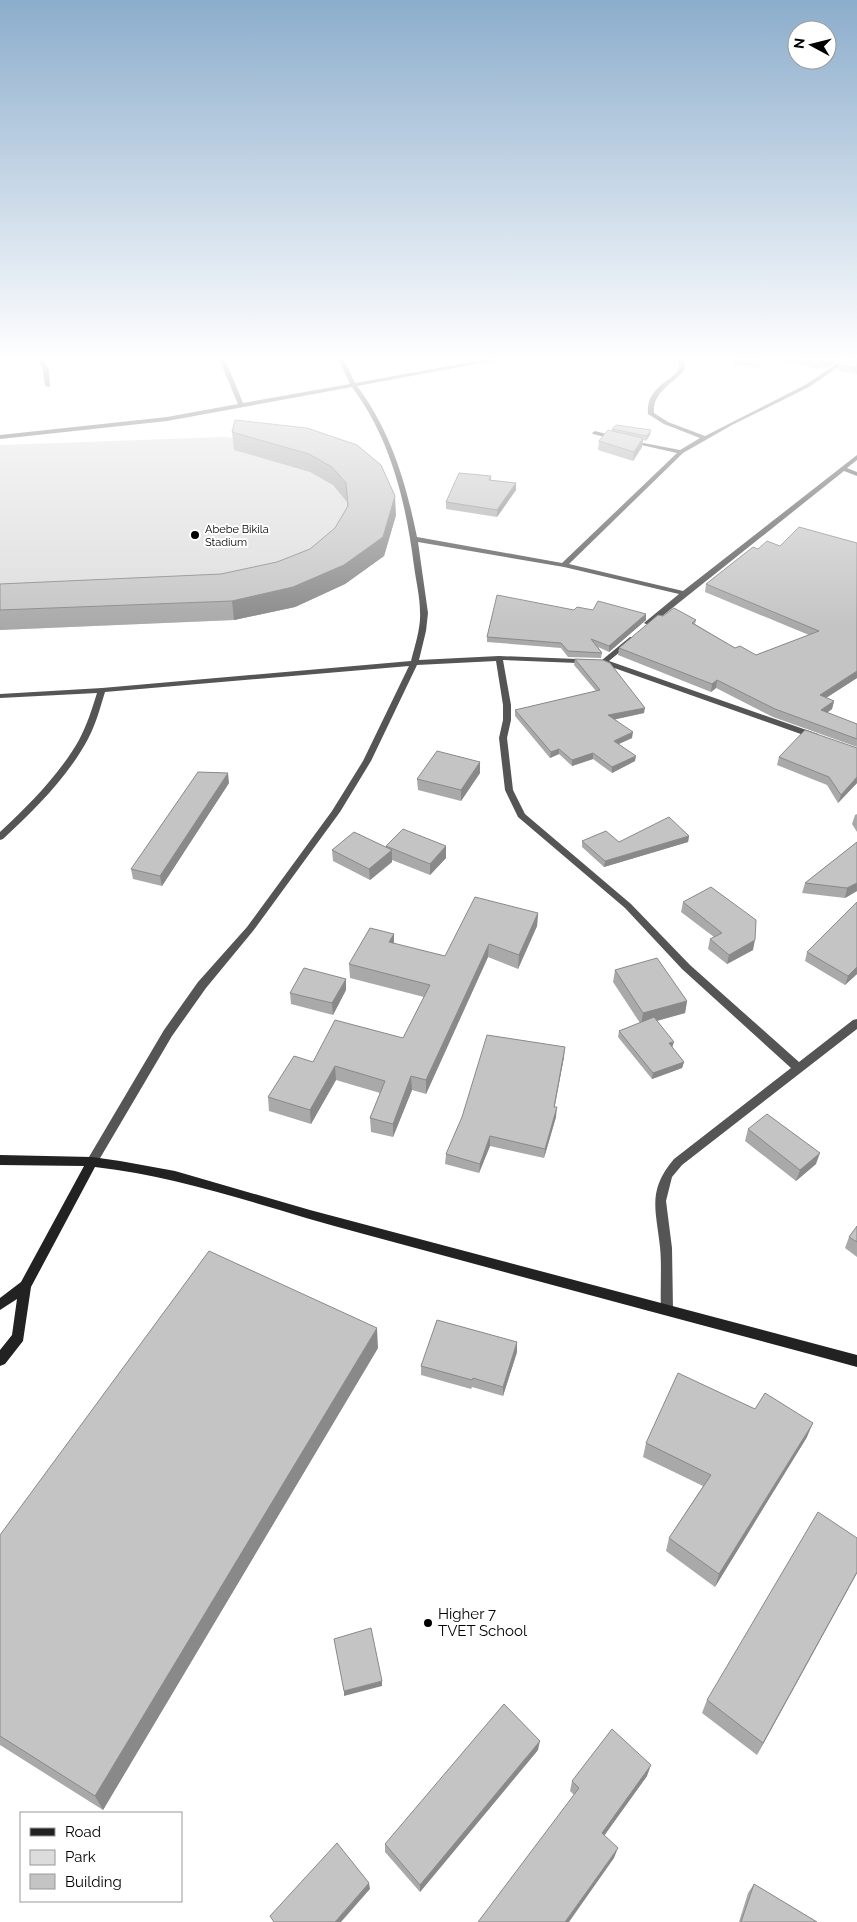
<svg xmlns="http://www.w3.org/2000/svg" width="857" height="1922" viewBox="0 0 857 1922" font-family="Raleway,sans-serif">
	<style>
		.green { fill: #dcdcdc }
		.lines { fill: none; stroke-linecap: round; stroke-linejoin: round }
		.minor { fill: #555; fill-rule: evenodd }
		.secondary { fill: #222; fill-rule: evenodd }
		.wall { fill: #a9a9a9 }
		.shaded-wall { fill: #898989 }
		.building { fill: #c4c4c4; stroke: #898989 }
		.poi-dot { fill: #000; stroke: #fff; stroke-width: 2 }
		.labels { text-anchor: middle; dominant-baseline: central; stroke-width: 4; stroke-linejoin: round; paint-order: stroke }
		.far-poi-label { font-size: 11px; fill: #000; stroke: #fff; text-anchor: start }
		.near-poi-label { font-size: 15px; fill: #000; stroke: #fff; text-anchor: start }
	</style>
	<rect width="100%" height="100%" fill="#fff"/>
	<!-- green -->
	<path class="green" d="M223,437L265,441L382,483L396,515L384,556L345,584L295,607L234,620L0,630V445Z"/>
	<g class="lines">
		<!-- minor -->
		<path class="minor" d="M38,359H44L49,370L50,387L45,386L43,370Z
			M219,359H225L243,403L350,384L338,359H344L355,383L489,359H503L357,386C391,431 406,483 417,537L562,563L677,453L628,442V440L680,450L700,438L664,424L648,414C645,386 677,379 679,368C679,366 678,361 677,359H683L685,367L683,372C671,384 652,394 654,413L668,422L705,436L805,385L844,359H850L809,387L732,425L683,453L569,564L683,591L857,455V460L847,468L857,472V476L844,471L651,625H648L644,623L679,594L564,567L418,542L428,613L426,631L419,660L499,656L602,660L630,637H633V641L609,661L818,734L819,736L815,738H812L603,664L503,660L511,705V720L507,738L513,790L525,814L631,904L690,965L799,1062L853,1020L857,1019V1029L682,1165L672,1177L666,1201L672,1248L673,1309L671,1313L667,1315L663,1313L661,1309C660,1288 662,1267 660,1247C656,1209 647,1191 674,1159L791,1068L682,969L625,908L518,817L505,790L499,738L503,720V705L496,661L417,665L371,761L340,812L253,931L206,988L172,1036L96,1165L92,1167L88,1165L86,1162L164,1030L198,982L247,927L332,811L363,761L409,666L105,692C100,708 96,724 88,739C67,778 35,809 3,839L0,840V832C29,805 59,775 79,740C87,725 92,709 97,693L0,698V694L102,688L411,661C415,645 421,628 420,612C420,597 416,581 414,566C406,503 391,439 352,387L167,421L0,439V435L167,417L238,404Z
			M595,431L618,437L619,438L616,440L593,434L592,433Z"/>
		<!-- secondary -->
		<path class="secondary" d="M0,1155L92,1157L120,1161L175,1171L310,1210L857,1355V1367C691,1322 526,1278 360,1233C272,1210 186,1177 95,1167L31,1287L23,1341L5,1364L0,1366V1350L12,1335L17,1299L0,1310V1298L21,1282L84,1166L0,1165Z"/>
	</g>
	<!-- wall -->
	<path class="wall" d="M735,359H766V361H762L759,368L734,365Z
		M777,359H840L827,368L821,367L818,369Z
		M857,359V374L837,370L838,365Z
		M307,428L396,515L384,556L345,584L295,607L234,620L0,630V584L221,574L277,562L310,549L335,528L347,507V502L333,485L310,472L234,450L232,432Z
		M612,429L650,435L646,441L643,440L642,447L633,461L598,450L599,441L612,431Z
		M491,476V480L516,490L497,517L446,509V502Z
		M753,547L857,678L826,698L834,701L832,709L827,713L857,724V747L773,717L716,688L711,692L618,655L619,648L663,616L696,620L695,624L735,648L756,655L809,635L705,592L706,584Z
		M574,610H593L646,614V620L609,652L598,647L602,653L601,658L568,657L561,648L487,642V637Z
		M575,659L644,713L615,719L632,738L619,744L635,761L612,773L593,759L572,766L559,754L550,758L515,716V710L596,691L574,665Z
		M857,748V783L838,803L827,785L777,765L779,757Z
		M480,762V773L461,801L418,790L417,779Z
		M229,783L162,886L133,879L131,869Z
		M857,814V832L852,824L855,815Z
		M689,836L688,842L604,867L582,847V841L619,842Z
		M857,842V891L845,898L802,893L805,883Z
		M386,846H446V858L430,875L392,860V862L370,880L333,861L332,850L386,848Z
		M683,902L753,950L727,964L708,949L710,939L714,937L681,912Z
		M538,913L537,926L518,969L488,957L426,1094L412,1090L393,1137L371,1132L370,1118L380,1093L336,1080L311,1124L269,1111L268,1097L313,1062L403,1038L424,997L350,978L349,964L394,934V944L445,956Z
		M807,952L857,974L845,985L805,961Z
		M615,970L687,1001L685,1013L657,1021L672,1048L684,1062L682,1068L652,1079L618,1037L619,1031L640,1023L613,982Z
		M346,990L333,1015L291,1004L290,993Z
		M564,1057L554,1107L556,1117L544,1158L490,1146L479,1173L445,1164L446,1154Z
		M748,1129L816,1164L796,1181L745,1141Z
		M857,1226V1257L845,1248L849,1237Z
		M517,1342V1352L503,1396L472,1387L471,1389L421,1375V1366Z
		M378,1348L103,1810L0,1745V1535Z
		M755,1409L807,1437L715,1587L666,1551L669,1538L703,1486L643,1457L646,1443Z
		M857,1538V1573L757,1755L702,1713L707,1700Z
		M538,1750L420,1892L385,1852V1844Z
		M647,1776L604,1835L614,1858L574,1795L570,1791L572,1781Z
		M754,1884L817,1922H739L748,1893Z"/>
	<!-- shaded-wall -->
	<path class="shaded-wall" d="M833,359H840L827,368L828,363Z
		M822,361L821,367L818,369L819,364Z
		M651,430L650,435L646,441L647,436Z
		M643,438L642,447L633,461L634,452Z
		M516,483V490L497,517V510Z
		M395,496L396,515L384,556L345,584L295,607L234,620L232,601Z
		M646,614V620L609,652V646Z
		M857,671V678L818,703L820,695Z
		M717,680L716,688L711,692L712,684Z
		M834,701L832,709L819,718L821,710Z
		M645,708L644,713L608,721V715Z
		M633,732L632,738L614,746V741Z
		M559,749V754L550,758L551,752Z
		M593,753V759L572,766V760Z
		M636,756L635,761L612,773V767Z
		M480,762V773L461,801V790Z
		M228,773L229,783L162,886L160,876Z
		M857,777V783L838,803L841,795Z
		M689,836L688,842L604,867L605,861Z
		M446,846V858L430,875V864Z
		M392,850V862L370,880L369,869Z
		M857,883V891L845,898L847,888Z
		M538,913L537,926L518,969L519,955Z
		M394,934V948L389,942Z
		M755,940L753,950L727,964L729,955Z
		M489,944L488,957L426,1094V1080Z
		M857,967V974L845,985L848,976Z
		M346,979V990L333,1015L332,1003Z
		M687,1001L685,1013L641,1025L643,1013Z
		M674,1042L672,1048L669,1043Z
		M565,1047L564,1057L553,1116L554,1107Z
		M684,1062L682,1068L652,1079L653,1073Z
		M335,1066L336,1080L311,1124L310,1110Z
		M411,1076L412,1090L393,1137V1124Z
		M557,1107L556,1117L544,1158L545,1149Z
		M490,1136V1146L479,1173L480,1164Z
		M820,1153L816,1164L796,1181L800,1170Z
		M377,1328L378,1348L103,1810L95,1796Z
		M517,1342V1352L503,1396V1387Z
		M813,1423L807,1437L715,1587L719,1574Z
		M857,1572V1573L757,1755L763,1743Z
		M382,1681V1686L344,1696V1691Z
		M540,1741L538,1750L420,1892V1885Z
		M651,1765L647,1776L599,1843L602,1833Z
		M618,1848L614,1858L569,1922H565Z
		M369,1883L370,1889L341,1922H335Z"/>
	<!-- building -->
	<path class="building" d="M735,359H761L759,363Z
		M800,359H833L828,363L822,361L819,364Z
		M846,359H857V368L838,365Z
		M235,420L307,428L357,445L381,465L395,496L383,537L344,565L293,587L232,601L0,610V584L221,574L277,562L310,549L335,528L348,506L346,483L332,467L309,454L232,432Z
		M616,425L651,430L647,436L612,429Z
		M608,430L643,438L634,452L599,441Z
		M459,473L491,476L489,480L516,483L497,510L446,502Z
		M799,527L857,543V671L820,695L834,701L821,710L857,724V739L775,709L717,680L712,684L619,648L658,615L663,616L674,608L696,620L692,623L735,648L740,646L756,655L819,631L706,584L753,547L758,549L767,541L780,546Z
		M497,595L574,610L577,607L593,610L598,601L646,614L609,646L591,639L602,653L568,651L561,643L487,637Z
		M575,659L603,660L610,663L645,708L608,715L633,732L614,741L636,756L612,767L593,753L572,760L559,749L551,752L515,710L600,690Z
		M805,730L857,748V777L841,795L829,777L779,757Z
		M437,751L480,762L461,790L417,779Z
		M198,772L228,773L160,876L131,869Z
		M669,817L689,836L605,861L582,841L606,831L619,842Z
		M403,829L446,846L430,864L386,846Z
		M354,832L392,850L369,869L332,850Z
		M857,842V883L847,888L805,883Z
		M711,887L756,920L755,940L729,955L710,939L722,933L683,902Z
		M475,897L538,913L519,955L489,944L426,1080L411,1076L393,1124L370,1118L385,1081L335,1066L310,1110L268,1097L294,1056L313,1062L335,1020L403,1038L430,985L349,964L370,928L394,934L389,942L445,956Z
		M857,902V967L848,976L807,952Z
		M657,958L687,1001L643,1013L615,970Z
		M304,968L346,979L332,1003L290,993Z
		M654,1017L674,1042L669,1043L684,1062L653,1073L619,1031Z
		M487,1035L565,1047L554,1107H557L545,1149L490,1136L480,1164L446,1154L462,1117Z
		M767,1114L820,1153L800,1170L748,1129Z
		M857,1226V1242L849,1237Z
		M209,1251L377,1328L95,1796L0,1736V1535Z
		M437,1320L517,1342L503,1387L473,1378L472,1380L421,1366Z
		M678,1373L755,1409L765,1393L813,1423L719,1574L669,1538L711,1475L646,1443Z
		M818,1512L857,1538V1572L763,1743L707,1700Z
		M371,1628L382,1681L344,1691L334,1639Z
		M504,1704L540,1741L420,1885L385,1844Z
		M612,1729L651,1765L602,1833L618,1848L565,1922H478L579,1788L572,1781Z
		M337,1843L369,1883L335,1922H274L270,1916Z
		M754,1884L817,1922H741Z"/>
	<!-- sky -->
	<linearGradient id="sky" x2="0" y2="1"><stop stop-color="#8cadcc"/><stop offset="0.57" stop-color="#fff"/><stop offset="1" stop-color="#fff" stop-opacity="0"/></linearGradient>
	<rect width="857" height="628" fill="url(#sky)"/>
	<!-- markers -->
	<g class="poi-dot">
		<circle cx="195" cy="535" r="5"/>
		<circle cx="428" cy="1623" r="5"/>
	</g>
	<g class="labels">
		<!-- far-poi labels -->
		<g class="far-poi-label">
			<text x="205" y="529">Abebe Bikila<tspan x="205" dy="13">Stadium</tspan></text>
		</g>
		<!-- near-poi labels -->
		<g class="near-poi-label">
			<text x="438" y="1614">Higher 7<tspan x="438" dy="17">TVET School</tspan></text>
		</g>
	</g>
	<!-- legend -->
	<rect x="20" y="1812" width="162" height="90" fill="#ffffff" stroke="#999999"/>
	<rect x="30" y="1828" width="25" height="8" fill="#222222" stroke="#999999"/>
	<text x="65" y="1837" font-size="15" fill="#000000">Road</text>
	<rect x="30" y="1850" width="25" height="15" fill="#dcdcdc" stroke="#999999"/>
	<text x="65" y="1862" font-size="15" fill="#000000">Park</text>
	<rect x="30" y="1874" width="25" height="15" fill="#c4c4c4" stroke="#999999"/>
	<text x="65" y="1887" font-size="15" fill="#000000">Building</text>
	<!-- north arrow -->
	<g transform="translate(812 45) rotate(277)"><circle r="24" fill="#ffffff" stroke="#999999"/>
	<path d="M0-4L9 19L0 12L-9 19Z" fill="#000000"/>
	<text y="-8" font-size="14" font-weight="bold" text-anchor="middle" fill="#000000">N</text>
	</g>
</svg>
